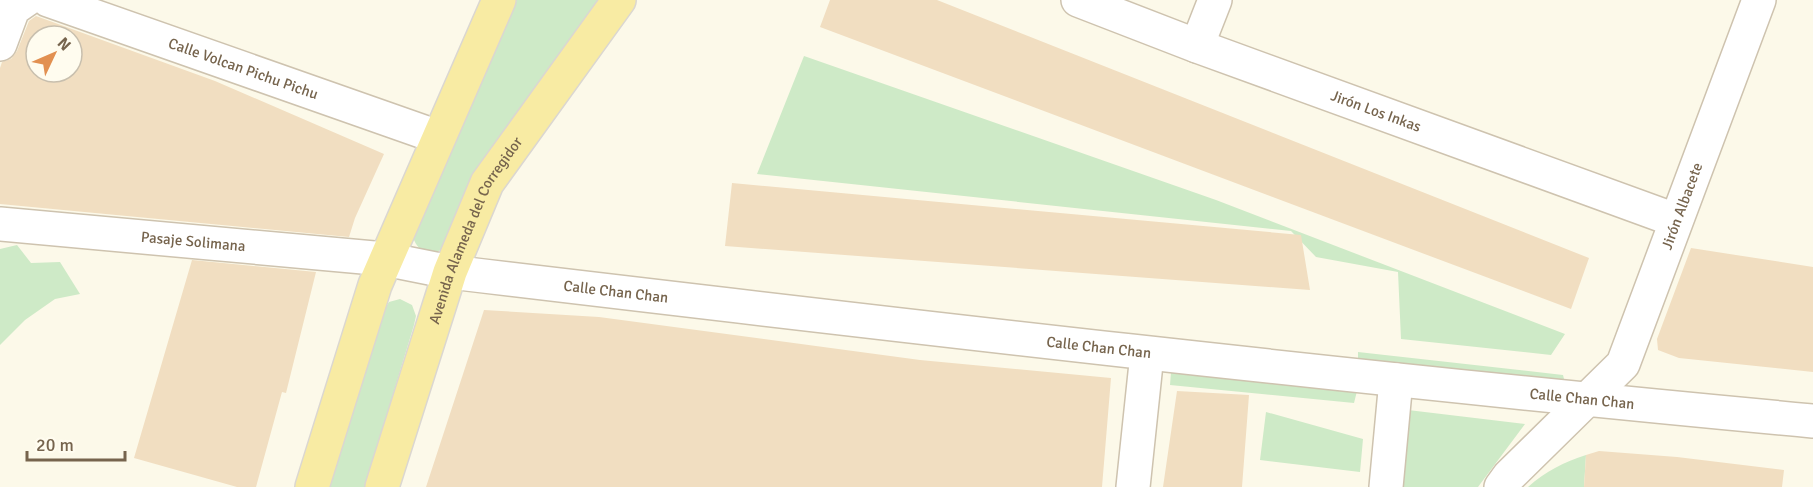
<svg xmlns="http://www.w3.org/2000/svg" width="1813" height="487" viewBox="0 0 1813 487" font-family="Signika,sans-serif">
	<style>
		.green { fill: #ceeac7 }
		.building { fill: #f1dec1; fill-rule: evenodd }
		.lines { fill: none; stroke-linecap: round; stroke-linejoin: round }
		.minor-casing { stroke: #cec3af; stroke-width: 36 }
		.major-casing { stroke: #dbd7d1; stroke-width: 36 }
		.minor { stroke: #fff; stroke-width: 33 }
		.major { stroke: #f8eba3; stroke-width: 33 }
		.labels { text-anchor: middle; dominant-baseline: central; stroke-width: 5; stroke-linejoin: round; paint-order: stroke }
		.street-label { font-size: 15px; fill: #76644d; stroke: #fffcef }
	</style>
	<rect width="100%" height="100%" fill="#fcf9e9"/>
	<!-- green -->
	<path class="green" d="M517,0H599L488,153L469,186L444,248C431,257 417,252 413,237Z
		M804,56L1216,200L1565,334L1551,355L1401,339L1398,272L1316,257L1291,231L757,174Z
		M17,245L31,263L60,262L80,294L55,299L25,320L0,345V249Z
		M400,299L412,305L416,316L414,325L365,487H330L382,313L389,302Z
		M1358,352L1563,375L1565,383L1358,362Z
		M1171,372L1357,391L1354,403L1170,385Z
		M1408,410L1525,424L1478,487H1400Z
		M1266,412L1363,439L1360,472L1260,460Z
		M1586,455L1584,487H1528C1546,471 1564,462 1586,455Z"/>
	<!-- building -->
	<path class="building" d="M830,0H937L1589,258L1571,309L820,27Z
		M36,16L215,81L384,154L355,218L349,237L0,204V68L2,62L11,59L17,51L29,21ZM36,36H72V72H36Z
		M732,183L1301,235L1310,290L725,246Z
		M1691,248L1813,267V372L1679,358L1658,350L1657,339Z
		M192,260L316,272L286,393L282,392L256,487H237L134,458Z
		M484,310L599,317L920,360L1111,378L1102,487H426Z
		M1177,391L1249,395L1242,487H1163Z
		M1599,451L1677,457L1784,470L1782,487H1584L1586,455Z"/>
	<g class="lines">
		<defs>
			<g id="minor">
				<path id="s1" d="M48,0L438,137"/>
				<path id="s2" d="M1078,0L1197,46L1675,220"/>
				<path d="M0,44L13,9L26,0"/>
				<path d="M1197,46L1215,0"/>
				<path id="s3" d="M0,224L385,259L450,272C904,326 1358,379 1813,421"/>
				<path d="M1133,487L1147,354"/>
				<path d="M1386,487L1396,380"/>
				<path id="s4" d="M1501,487L1509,476L1623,364L1759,0"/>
			</g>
			<g id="major">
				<path d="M312,487L375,285L499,0"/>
				<path id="s5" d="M382,487L450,272L487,183L619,0"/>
			</g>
		</defs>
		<!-- minor casing -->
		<use href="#minor" class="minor-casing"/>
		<!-- major casing -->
		<use href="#major" class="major-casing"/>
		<!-- minor -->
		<use href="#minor" class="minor"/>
		<!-- major -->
		<use href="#major" class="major"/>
	</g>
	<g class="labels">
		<!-- street labels -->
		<g class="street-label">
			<text stroke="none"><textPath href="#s1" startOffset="207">Calle Volcan Pichu Pichu</textPath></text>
			<text stroke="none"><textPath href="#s2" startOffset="318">Jirón Los Inkas</textPath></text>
			<text stroke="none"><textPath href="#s4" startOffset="342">Jirón Albacete</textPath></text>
			<text stroke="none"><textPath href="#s5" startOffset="274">Avenida Alameda del Corregidor</textPath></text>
			<text stroke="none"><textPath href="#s3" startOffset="194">Pasaje Solimana</textPath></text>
			<text stroke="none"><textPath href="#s3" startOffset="620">Calle Chan Chan</textPath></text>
			<text stroke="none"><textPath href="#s3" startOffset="1106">Calle Chan Chan</textPath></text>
			<text stroke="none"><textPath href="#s3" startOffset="1592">Calle Chan Chan</textPath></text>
		</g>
	</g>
	<!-- north arrow -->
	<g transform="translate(54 54) rotate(46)"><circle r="28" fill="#fffcef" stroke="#c8bfae" stroke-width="1.5"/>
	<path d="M0-4.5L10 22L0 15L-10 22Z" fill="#e29051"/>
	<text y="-9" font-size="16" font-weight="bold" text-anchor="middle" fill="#76644d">N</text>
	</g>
	<!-- scale -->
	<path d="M27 451v9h98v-9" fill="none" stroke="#76644d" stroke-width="3"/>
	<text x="36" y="451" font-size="18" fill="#76644d" stroke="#fffcef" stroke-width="4.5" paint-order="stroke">20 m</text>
</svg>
